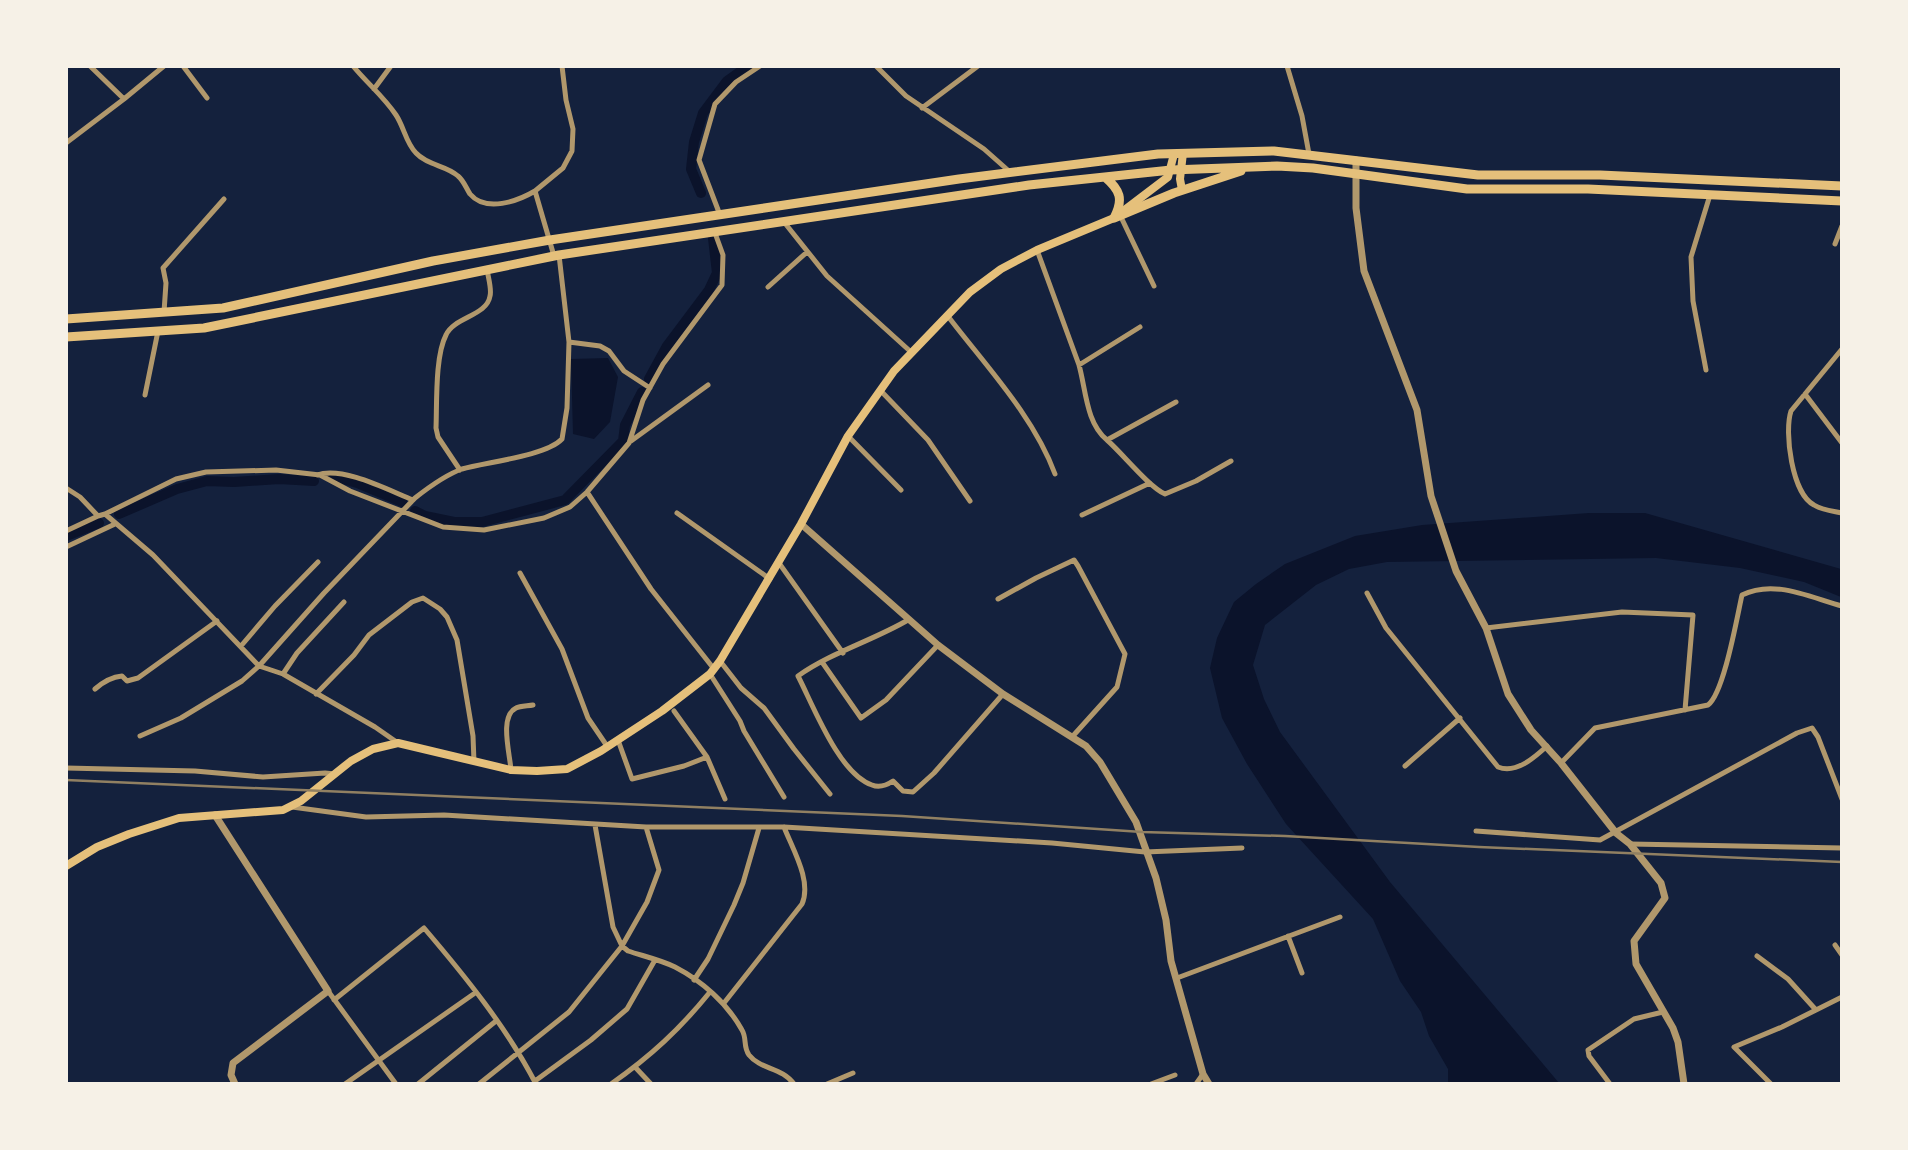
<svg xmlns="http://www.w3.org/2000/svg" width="1908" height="1150" viewBox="0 0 1908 1150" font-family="Signika,sans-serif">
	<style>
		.water { fill: #0b132b }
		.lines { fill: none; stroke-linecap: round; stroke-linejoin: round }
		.canal { stroke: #0b132b; stroke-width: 10 }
		.minor { stroke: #b1986c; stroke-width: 5 }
		.tertiary { stroke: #b1986c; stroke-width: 7 }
		.secondary { stroke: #e5c07b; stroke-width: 8 }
		.primary { stroke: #e5c07b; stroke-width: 9 }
		.rail { stroke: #918062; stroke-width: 2.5 }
	</style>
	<rect width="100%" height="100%" fill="#14213d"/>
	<!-- water -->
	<path class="water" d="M608,358L618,377L610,422L594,439L573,434L571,359Z
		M1589,513H1645L1841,569V597L1804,582L1740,568L1656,558L1387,562L1349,569L1316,585L1265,625L1253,665L1264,699L1280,732L1390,882L1559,1083H1448V1069L1429,1036L1421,1012L1400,981L1373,919L1286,824L1247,764L1222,718L1210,668L1217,638L1234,602L1256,584L1285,564L1355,536L1422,525Z"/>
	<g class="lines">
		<!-- canal -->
		<path class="canal" d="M701,193L691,169L694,142L703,113L727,81L748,66
			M649,379L667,346L709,290L717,273L713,238
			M332,476L357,483L402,502
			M415,511L425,516L454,522H482L565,500L623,441L625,425L642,392
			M119,514L177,489L207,481L234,482L279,479L314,481
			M66,536L99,523"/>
		<!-- minor -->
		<path class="minor" d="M90,66L124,99L164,66
			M183,66L207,98
			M353,66C367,83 384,97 396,115C404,127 406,143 416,153C428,166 446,165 458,176C464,181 466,188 470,194C486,213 518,201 535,191L554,256
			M876,66L906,96L984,149L1010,172
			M1287,66L1302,116L1309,154
			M374,89L391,66
			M922,108L978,66
			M66,143L124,99
			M535,191L563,168L572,151L573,129L566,100L562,66
			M720,215L699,160L715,104L736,82L760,66
			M1120,215L1154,286
			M784,222L827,276L911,352
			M1835,244L1842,226
			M1037,250L1079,365L1140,327
			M768,287L807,252
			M164,312L166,283L163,268L224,199
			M947,315C985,365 1033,415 1055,474
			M569,342L600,346L609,351L624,371L650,388
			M1842,349L1791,411C1784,432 1792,494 1814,505C1822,510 1833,511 1842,513
			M1079,365C1086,390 1086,423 1107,440L1176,402
			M1706,370L1693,301L1691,257L1710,195
			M880,390L928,440L970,501
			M1805,394L1842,443
			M145,395L158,331
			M848,436L901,490
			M1107,440C1123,454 1149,487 1165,494L1196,481L1231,461
			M631,441L708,385
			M460,470L438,437L436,428C437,403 435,356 446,335C454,317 487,316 490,296C492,289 488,277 487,269
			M317,475C343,466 388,490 413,500
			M66,488L80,497L98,516L105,514L153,555L259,666L283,674L375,727L398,743
			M587,492L651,589L714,669
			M677,513L770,579
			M105,514L176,479L206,472L276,470L320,475L350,491L443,527L484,530L544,518L570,507L587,492L629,443L643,400L663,364L722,285L723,255L715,233
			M1082,515L1150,483
			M66,531L98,516
			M66,547L115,524
			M779,563L843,653
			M520,573L562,649L588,718L607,746
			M1367,593L1386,628L1498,767C1516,774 1534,758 1547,746
			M998,599L1036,578L1074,560L1078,566L1125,654L1117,687L1072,737
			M908,620C874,640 830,653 798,676C813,705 839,774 872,785C879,788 887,785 893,781L903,791L913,792L934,773L1003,694
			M1486,628L1622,612L1693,615L1685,710
			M241,646L275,606L318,562
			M720,661L741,688L764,708L794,749L830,794
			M822,662L861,718L886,700L938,645
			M283,674L297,653L344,602
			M710,674L740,721L744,731L784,797
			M95,689C103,682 111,677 122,676L127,681L138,678L217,621
			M316,694L354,655L369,635L412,602L423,598L440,609L447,617L457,640L473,736L474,762
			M674,711L707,757L725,799
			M140,736L181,718L242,681L259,666L324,593L415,498C429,487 445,475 462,469C487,462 546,456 562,439L567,408L569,342L559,255
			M618,740L632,779L684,766L707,757
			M1561,763L1595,728L1708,705C1724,693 1737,617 1742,595C1774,579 1809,597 1842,606
			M1405,766L1460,718
			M66,768L195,771L263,777L325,773L335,774
			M511,770C510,754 499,716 516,708C520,706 528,706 533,705
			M292,807L366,817L444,815L646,827H784L1052,843L1145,852L1242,848
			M595,825L613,927L622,946L628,951C643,956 661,960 675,967C702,981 727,1003 742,1030C747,1038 743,1047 749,1055C761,1070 782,1067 794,1084
			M1476,831L1600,840L1797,733L1812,728L1818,737L1842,799
			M1630,844L1842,848
			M1288,936L1302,973
			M1835,945L1842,955
			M1757,956L1788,979L1816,1010L1842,997
			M1177,978L1340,917
			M694,980L708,959L734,905L743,883L759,828
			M328,991L396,1084
			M334,1000L424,928C465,976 507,1028 536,1084
			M724,1003L802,904C812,881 793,850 784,827
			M635,1067L651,1084
			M535,1081L591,1040L627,1009L655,960
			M345,1084L475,993
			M418,1084L496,1021
			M479,1084L569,1012L622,946L647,902L659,870L646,827
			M611,1084C651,1056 680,1029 710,992
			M827,1084L853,1073
			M1151,1084L1175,1075
			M1196,1084L1203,1074
			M1610,1084L1589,1056L1588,1050L1634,1019L1663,1012
			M1771,1084L1734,1047L1782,1027L1816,1010"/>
		<!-- tertiary -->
		<path class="tertiary" d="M1356,160V208L1364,271L1417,410L1431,496L1456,571L1486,628L1508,694L1531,730L1561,763L1616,833L1630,844L1661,883L1665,898L1634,941L1636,964L1673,1028L1678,1042L1684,1084
			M801,524L938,645L1003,694L1086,746L1100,762L1136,822L1156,878L1166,920L1171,961L1203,1074L1209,1084
			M215,815L328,991L233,1063L231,1075L235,1084"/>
		<!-- secondary -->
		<path class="secondary" d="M1182,190L1180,179L1183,153
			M66,866L97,847L129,834L179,818L283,810L301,801L351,761L373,749L398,743L511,770L537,771L567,769L601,751L662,711L710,674L720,661L801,524L848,436L894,371L970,292L1001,269L1037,250L1114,218L1168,177L1174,154"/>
		<!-- primary -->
		<path class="primary" d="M1105,177C1120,190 1124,199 1114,218
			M1114,218L1174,193L1241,171
			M66,319L223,308L433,261L550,240L959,179L1158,154L1274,151L1478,175H1600L1842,186
			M66,337L204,328L559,255L1029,185L1171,170L1277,166L1313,168L1467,189H1588L1842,201"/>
		<!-- rail -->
		<path class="rail" d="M66,780L902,816L1142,832L1285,836L1479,847L1842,862"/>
	</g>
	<!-- border -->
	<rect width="1908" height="1150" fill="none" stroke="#f6f1e7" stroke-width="136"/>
</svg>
